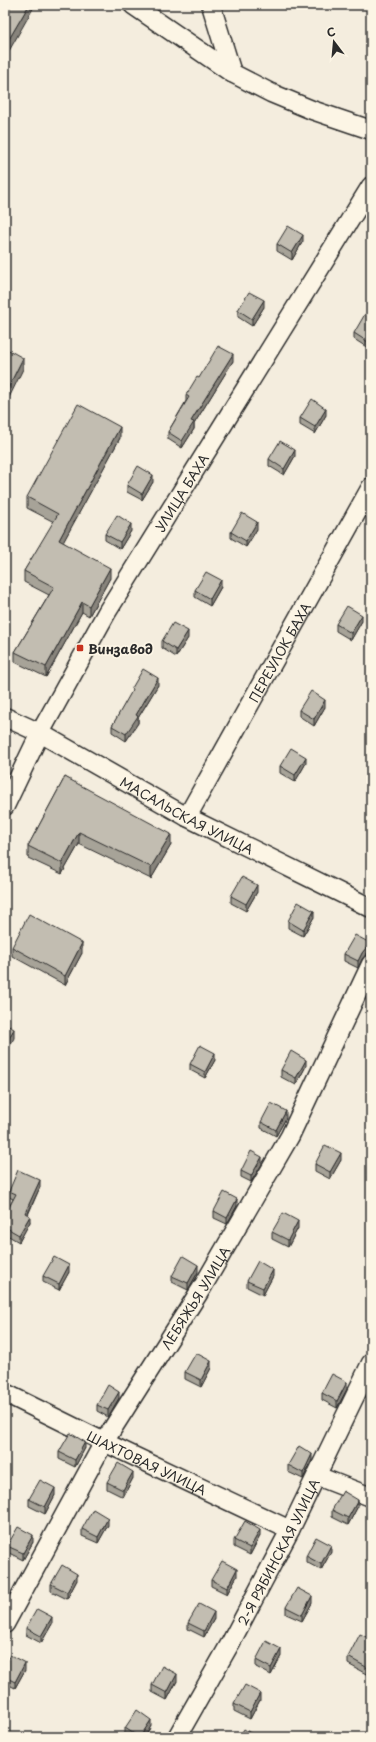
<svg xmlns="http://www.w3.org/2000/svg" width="376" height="1742" viewBox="0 0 376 1742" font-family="'Playpen Sans',sans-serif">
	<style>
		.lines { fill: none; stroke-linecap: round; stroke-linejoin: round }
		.minor-casing { stroke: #2b2b2b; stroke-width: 21 }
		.minor { stroke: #fcf5e5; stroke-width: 18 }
		.wall { fill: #a7a398; stroke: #2b2b2b }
		.shaded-wall { fill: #88847c; stroke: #2b2b2b }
		.building { fill: #c2bdb1; stroke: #2b2b2b }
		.poi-dot { fill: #c8321e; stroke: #fcf5e5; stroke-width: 1.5 }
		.labels { text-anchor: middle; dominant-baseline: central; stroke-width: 3.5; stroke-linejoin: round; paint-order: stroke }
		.street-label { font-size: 13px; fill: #2b2b2b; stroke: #fcf5e5 }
		.poi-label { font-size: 13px; font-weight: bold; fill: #2b2b2b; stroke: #fcf5e5; text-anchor: start }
	</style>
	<rect width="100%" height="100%" fill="#f4edde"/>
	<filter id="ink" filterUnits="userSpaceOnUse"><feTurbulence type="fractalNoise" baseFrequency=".025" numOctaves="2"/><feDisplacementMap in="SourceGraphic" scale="8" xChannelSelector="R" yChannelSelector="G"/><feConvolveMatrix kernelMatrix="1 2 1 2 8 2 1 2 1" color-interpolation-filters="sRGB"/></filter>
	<g filter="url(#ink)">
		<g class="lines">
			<defs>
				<g id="minor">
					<path d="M133,5L232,73L271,93L312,110L371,130"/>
					<path d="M211,5L232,73"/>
					<path id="s1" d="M5,717L40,733L187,817L371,908"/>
					<path id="s2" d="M5,806L40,733L107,612L371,186"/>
					<path id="s3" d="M187,817L371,487"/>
					<path id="s4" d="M5,1393L104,1442L290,1530"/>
					<path d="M317,1476L371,1497"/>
					<path id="s5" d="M5,1624L104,1442L203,1286L290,1136L371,964"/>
					<path id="s6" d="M177,1737L231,1642L290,1530L371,1363"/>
				</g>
			</defs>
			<!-- minor casing -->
			<use href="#minor" class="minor-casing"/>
			<!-- minor -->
			<use href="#minor" class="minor"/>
		</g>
		<!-- wall -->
		<path class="wall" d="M303,241L292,260L277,251V244Z
			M264,307L252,326L238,317V310Z
			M371,318V344L368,348L354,339V333Z
			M233,361L194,424V429L182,448L168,439V432L186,401V395L199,378Z
			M326,415L315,434L300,425V418Z
			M120,438L63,542L110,578L89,616L82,612L46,677L15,662V652L49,595L24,582V571L54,522L27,508V497Z
			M295,456L284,475L269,466V459Z
			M153,482L142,500L127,492V485Z
			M257,529L246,547L231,538V532Z
			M131,531L120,549L105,540V534Z
			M221,587L210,606L195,597V590Z
			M362,621L351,640L336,631V624Z
			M188,638L176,657L162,648V641Z
			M158,685L138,718V723L126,741L112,732V726L132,692V688Z
			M325,707L314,726L299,716V710Z
			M306,763L295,782L280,773V766Z
			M65,777L171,845L151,879L79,844L62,874L28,858V846Z
			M257,892L246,911L231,903V896Z
			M314,917L303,936L288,928V921Z
			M12,947L82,953L65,985L12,956Z
			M370,950L362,959L358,968L344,961V954Z
			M215,1060L205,1078L190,1070V1064Z
			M306,1066L296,1085L281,1077V1070Z
			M286,1118L276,1136L261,1128V1122Z
			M341,1160L330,1179L315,1171V1164Z
			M262,1164L251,1182L241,1177V1171Z
			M40,1187L28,1215L30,1222L19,1242L5,1234V1215L13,1199L9,1197V1191Z
			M237,1206L227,1224L214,1218V1211Z
			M298,1228L288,1247L272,1239V1232Z
			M69,1272L59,1290L43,1282V1276Z
			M198,1272L188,1290L172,1282V1276Z
			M273,1276L263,1295L247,1287V1281Z
			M211,1368L201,1387L185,1379V1372Z
			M347,1389L337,1408L322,1400V1393Z
			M119,1398L108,1417L97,1411V1405Z
			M85,1448L75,1467L59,1459V1452Z
			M312,1460L303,1479L288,1472V1465Z
			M133,1478L123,1497L107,1489V1482Z
			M55,1495L45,1514L29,1506V1499Z
			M358,1506L348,1525L332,1517V1510Z
			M108,1525L98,1543L82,1536V1529Z
			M260,1536L250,1555L234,1547V1540Z
			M33,1542L23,1560L7,1552V1546Z
			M331,1552L321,1570L306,1562V1556Z
			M237,1576L227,1594L211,1586V1580Z
			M77,1580L67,1599L51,1591V1584Z
			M312,1603L302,1621L286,1614V1607Z
			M214,1619L204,1637L188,1629V1623Z
			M52,1624L41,1643L26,1635V1628Z
			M371,1639V1670L368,1675L348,1664V1657Z
			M281,1656L271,1675L256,1667V1660Z
			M5,1664L25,1670L15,1688L5,1683Z
			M177,1681L167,1700L152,1692V1685Z
			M260,1700L250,1719L234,1711V1704Z
			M151,1726L145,1737H128L125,1735V1728Z"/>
		<!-- shaded-wall -->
		<path class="shaded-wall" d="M29,5H35L5,58V46Z
			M303,235V241L292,260V253Z
			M264,300V307L252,326V319Z
			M371,337V344L368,348V342Z
			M233,354V361L194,424V429L182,448V441L191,421Z
			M23,358V369L5,406V394Z
			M326,409V415L315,434V427Z
			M120,427V438L59,550V540Z
			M295,450V456L284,475V469Z
			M153,475V482L142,500V494Z
			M257,522V529L246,547V541Z
			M131,524V531L120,549V542Z
			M110,568V578L89,616V606Z
			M221,580V587L210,606V599Z
			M82,602V612L46,677V667Z
			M362,615V621L351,640V633Z
			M188,631V638L176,657V650Z
			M158,678V685L138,718V723L126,741V734L136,715Z
			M325,700V707L314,726V719Z
			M306,757V763L295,782V775Z
			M79,832V844L62,874V863Z
			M171,834V845L151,879V867Z
			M257,885V892L246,911V904Z
			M314,911V917L303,936V930Z
			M82,943V953L65,985V976Z
			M370,943V950L362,959L358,968V961L362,953Z
			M14,1029V1038L5,1055V1045Z
			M215,1053V1060L205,1078V1072Z
			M306,1060V1066L296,1085V1078Z
			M286,1111V1118L276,1136V1130Z
			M341,1153V1160L330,1179V1172Z
			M262,1157V1164L251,1182V1176Z
			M40,1180V1187L25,1220V1213Z
			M237,1199V1206L227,1224V1218Z
			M30,1216V1222L19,1242V1235Z
			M298,1221V1228L288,1247V1240Z
			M69,1265V1272L59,1290V1284Z
			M198,1265V1272L188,1290V1283Z
			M273,1270V1276L263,1295V1288Z
			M211,1361V1368L201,1387V1380Z
			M347,1382V1389L337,1408V1401Z
			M119,1392V1398L108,1417V1410Z
			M85,1442V1448L75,1467V1460Z
			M312,1454V1460L303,1479V1473Z
			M133,1472V1478L123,1497V1490Z
			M55,1488V1495L45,1514V1507Z
			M358,1500V1506L348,1525V1518Z
			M108,1518V1525L98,1543V1537Z
			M260,1530V1536L250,1555V1548Z
			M33,1535V1542L23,1560V1553Z
			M331,1545V1552L321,1570V1564Z
			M237,1569V1576L227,1594V1588Z
			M77,1574V1580L67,1599V1592Z
			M312,1596V1603L302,1621V1615Z
			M214,1612V1619L204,1637V1631Z
			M52,1617V1624L41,1643V1636Z
			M281,1649V1656L271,1675V1668Z
			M25,1663V1670L15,1688V1682Z
			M371,1663V1670L368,1675V1668Z
			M177,1674V1681L167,1700V1693Z
			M260,1693V1700L250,1719V1712Z
			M151,1720V1726L145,1737H140Z"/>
		<!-- building -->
		<path class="building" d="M5,5H29L5,46Z
			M288,226L303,235L292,253L277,244Z
			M249,292L264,300L252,319L238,310Z
			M365,314L371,318V337L368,342L354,333Z
			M218,346L233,354L191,421L194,422L182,441L168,432L189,397L186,395L197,377L199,378Z
			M5,348L23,358L5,394Z
			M312,399L326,409L315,427L300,418Z
			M78,404L120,427L59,540L110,568L89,606L82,602L46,667L15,652L54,587L24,571L58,514L27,497Z
			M280,441L295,450L284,469L269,459Z
			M138,466L153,475L142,494L127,485Z
			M242,513L257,522L246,541L231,532Z
			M117,515L131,524L120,542L105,534Z
			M206,572L221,580L210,599L195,590Z
			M347,606L362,615L351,633L336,624Z
			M173,623L188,631L176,650L162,641Z
			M143,669L158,678L136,715L138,716L126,734L112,726L133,689L132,688Z
			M311,691L325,700L314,719L299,710Z
			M291,748L306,757L295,775L280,766Z
			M65,777L171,834L151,867L79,832L62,863L28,846Z
			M242,877L257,885L246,904L231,896Z
			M298,902L314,911L303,930L288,921Z
			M29,914L82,943L65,976L12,947Z
			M355,935L370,943L362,953L358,961L344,954Z
			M5,1024L14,1029L5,1045Z
			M200,1045L215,1053L205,1072L190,1064Z
			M291,1051L306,1060L296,1078L281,1070Z
			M271,1103L286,1111L276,1130L261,1122Z
			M325,1145L341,1153L330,1172L315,1164Z
			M251,1151L262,1157L251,1176L241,1171Z
			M18,1170L40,1180L25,1213L30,1216L19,1235L5,1227V1215L16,1194L9,1191Z
			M224,1192L237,1199L227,1218L214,1211Z
			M283,1213L298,1221L288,1240L272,1232Z
			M183,1256L198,1265L188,1283L172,1276Z
			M54,1257L69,1265L59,1284L43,1276Z
			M258,1261L273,1270L263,1288L247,1281Z
			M196,1353L211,1361L201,1380L185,1372Z
			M332,1374L347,1382L337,1401L322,1393Z
			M108,1385L119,1392L108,1410L97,1405Z
			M70,1433L85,1442L75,1460L59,1452Z
			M299,1446L312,1454L303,1473L288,1465Z
			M118,1463L133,1472L123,1490L107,1482Z
			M40,1480L55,1488L45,1507L29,1499Z
			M343,1491L358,1500L348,1518L332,1510Z
			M93,1509L108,1518L98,1537L82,1529Z
			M245,1521L260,1530L250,1548L234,1540Z
			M18,1527L33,1535L23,1553L7,1546Z
			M316,1537L331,1545L321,1564L306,1556Z
			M222,1561L237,1569L227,1588L211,1580Z
			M62,1565L77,1574L67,1592L51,1584Z
			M297,1588L312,1596L302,1615L286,1607Z
			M199,1604L214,1612L204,1631L188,1623Z
			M37,1609L52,1617L41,1636L26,1628Z
			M360,1634L371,1639V1663L368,1668L348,1657Z
			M266,1641L281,1649L271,1668L256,1660Z
			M10,1655L25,1663L15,1682L5,1677V1664Z
			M162,1666L177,1674L167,1693L152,1685Z
			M245,1685L260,1693L250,1712L234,1704Z
			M137,1710L151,1720L140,1737H139L125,1728Z
			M244,1729L257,1737H239Z"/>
	</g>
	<!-- markers -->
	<rect class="poi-dot" x="76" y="644" width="8" height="8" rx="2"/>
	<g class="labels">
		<!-- street labels -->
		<g class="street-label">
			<text stroke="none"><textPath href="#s2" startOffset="360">УЛИЦА БАХА</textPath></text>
			<text stroke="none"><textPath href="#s3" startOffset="189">ПЕРЕУЛОК БАХА</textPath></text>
			<text stroke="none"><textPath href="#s1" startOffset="207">МАСАЛЬСКАЯ УЛИЦА</textPath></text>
			<text stroke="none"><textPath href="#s5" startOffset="378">ЛЕБЯЖЬЯ УЛИЦА</textPath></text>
			<text stroke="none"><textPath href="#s4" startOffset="158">ШАХТОВАЯ УЛИЦА</textPath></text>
			<text stroke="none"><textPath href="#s6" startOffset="211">2-Я РЯБИНСКАЯ УЛИЦА</textPath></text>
		</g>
		<!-- poi labels -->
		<g class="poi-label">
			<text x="88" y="648">Винзавод</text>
		</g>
	</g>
	<!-- margin -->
	<rect width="376" height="1742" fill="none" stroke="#fcf5e5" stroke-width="20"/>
	<rect x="10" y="10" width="356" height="1722" fill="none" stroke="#2b2b2b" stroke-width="1.5" filter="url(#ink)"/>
	<!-- north arrow -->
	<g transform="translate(334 42) rotate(344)" stroke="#fcf5e5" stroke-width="3" paint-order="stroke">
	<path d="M0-3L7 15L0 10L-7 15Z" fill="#2b2b2b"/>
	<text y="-6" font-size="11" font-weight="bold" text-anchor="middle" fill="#2b2b2b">С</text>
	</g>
</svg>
